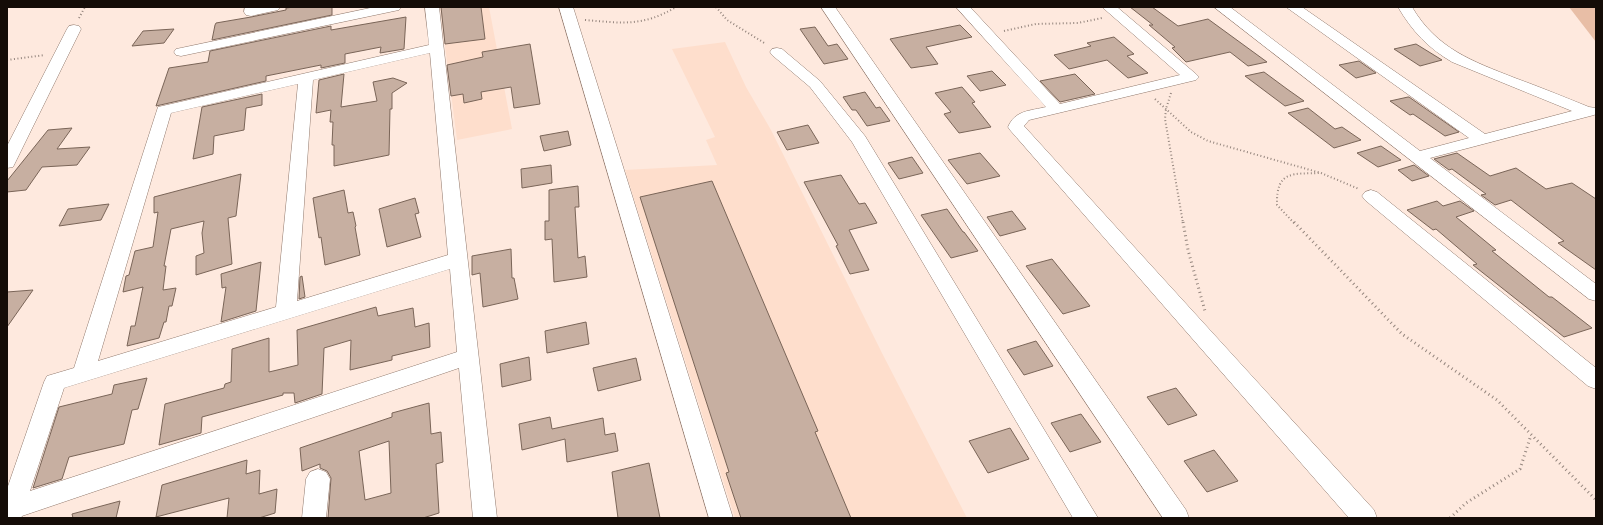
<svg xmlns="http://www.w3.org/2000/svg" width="1603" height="525" viewBox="0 0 1603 525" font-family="Commissioner,sans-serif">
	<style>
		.built { fill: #fedecc }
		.green { fill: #e8bea6 }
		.building { fill: #c7afa1; stroke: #7a6558; fill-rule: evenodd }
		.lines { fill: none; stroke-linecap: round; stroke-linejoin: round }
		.street-casing { stroke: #917a6e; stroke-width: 1 }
		.path-far1 { stroke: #95867e; stroke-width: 2; stroke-dasharray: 1 2.5; stroke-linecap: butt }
		.path { stroke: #95867e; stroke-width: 3; stroke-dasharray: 1 3.5; stroke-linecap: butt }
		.street { fill: #fff; fill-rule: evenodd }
	</style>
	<rect width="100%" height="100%" fill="#fee9de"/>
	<!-- built -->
	<path class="built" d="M440,7H489L512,129L457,140Z
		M725,42L746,87L771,130L883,355L967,518H735L625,170L717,165L706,140L715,137L672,49Z"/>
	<!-- green -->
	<path class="green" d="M1569,7H1596V42Z"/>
	<!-- building -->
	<path class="building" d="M294,7H332V15L212,40L215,25L216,23L251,17L286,10V8Z
		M441,7H481L485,39L445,44Z
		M1130,7H1152L1178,26L1208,19L1267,62L1248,66L1230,52L1186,62L1172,48L1175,47L1149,25H1153Z
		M406,17L404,49L380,53L381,47L345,54V63L321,68V65L266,76V81L156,106L169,68L208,62L210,51L331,26V30Z
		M960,25L972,37L926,47L938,64L911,68L890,39Z
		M815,27L828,46L837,44L848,59L824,64L800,29Z
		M174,29L164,43L132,46L143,31Z
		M1114,37L1134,54L1127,56L1148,73L1128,78L1107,60L1069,69L1054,55L1091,46L1087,43Z
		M530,44L540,104L514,108L511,87L481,92L482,99L464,103L463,94L451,96L447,65L483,57L482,52Z
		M1416,44L1442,60L1420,66L1394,49Z
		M1359,61L1376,73L1356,78L1339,65Z
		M992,71L1006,85L980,91L967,76Z
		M1264,72L1287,89L1304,101L1285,106L1245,76Z
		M344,74L341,107L377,101L373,82L393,78L407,83L392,93V109H390L389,155L334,166V145H332L333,122H330L331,110L316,113L319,80Z
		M1075,74L1095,94L1060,102L1040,81Z
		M962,87L975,102L972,103L991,127L959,133L944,114L951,112L935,93Z
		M865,92L876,108L880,107L890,121L867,126L856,110H852L843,97Z
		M262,94V105L246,108L244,130L214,136L213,154L193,159L202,107Z
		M1408,97H1409L1459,132L1445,136L1413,114L1410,115L1390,101Z
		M1308,108L1335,129L1342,127L1361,140L1334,148L1288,113Z
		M808,125L819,143L787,150L777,132Z
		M72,128L57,149L90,147L77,165L42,167L26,190L7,192V181L48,130Z
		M568,131L571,145L544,151L540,136Z
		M1381,146L1401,160L1378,167L1357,153Z
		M980,153L1000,176L967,184L948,160Z
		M1457,153L1490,176L1516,168L1546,189L1572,183L1596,199V270L1558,243L1564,241L1511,200L1495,205L1481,195L1486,194L1452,169L1449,170L1434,159Z
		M912,157L923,173L899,179L888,163Z
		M551,165L552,183L522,188L521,169Z
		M1414,165L1429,176L1412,181L1398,170Z
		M241,174L236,216L228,218L232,264L196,275V256L204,253L202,233L204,221L171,229L164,266H166L163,290L176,288L172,306H169L166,322H164L159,338L127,346L131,326H135L143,287L123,292L126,276L129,275L135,251L153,247L158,212L154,213V197Z
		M841,175L859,204L865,203L877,223L849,230L869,270L850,274L836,246L838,245L804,182Z
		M712,181L818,431L815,432L851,518H741L726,473L729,472L640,197Z
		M578,186L579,207H575L578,258L585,256L587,277L554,282L552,239L545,240V221H549V190Z
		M344,190L348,213L353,212L356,226L355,227L360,255L325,265L321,237L319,238L313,198Z
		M415,198L419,213L415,214L421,237L387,247L379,209Z
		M1437,201L1443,206L1460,201L1474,211L1456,217L1496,250L1492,251L1549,297H1552L1592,328L1564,337L1473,265L1477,264L1436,229L1433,230L1407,210Z
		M109,204L101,220L59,226L68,209Z
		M947,209L963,232H964L978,251L951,258L921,215Z
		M1012,211L1026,229L1000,236L987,217Z
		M511,249L512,278H514L518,299L483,307L480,273L472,275V256Z
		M1052,259L1073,285L1090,306L1063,314L1026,266Z
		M261,262L256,311L221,322L226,287L222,288L221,274Z
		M302,276L305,297L299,299L300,277Z
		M33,290L7,327V292Z
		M376,307L378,316L413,308L415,327L429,323L430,347L392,356V360L350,370L351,340L324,348L322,394L295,403L294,393H283V395L202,417L201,433L159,445L165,404L224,388L225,384L231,382L232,349L269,338V372L298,365L297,330Z
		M586,322L589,344L547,353L545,331Z
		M1036,341L1053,366L1024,375L1007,350Z
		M529,357L531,380L502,387L500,364Z
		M636,358L641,380L598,391L593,368Z
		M147,378L138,409L132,410L124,444L69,457L62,479L33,488L59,407L112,394L114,385Z
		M1176,388L1197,415L1168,425L1147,397Z
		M429,403L431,434L441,432L443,462L436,464L439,513L423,518H328L331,478L327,471L320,468V464L302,471L300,448L392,417V413ZM389,441L391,493L365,500L359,451Z
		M1081,414L1101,442L1070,452L1051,423Z
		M550,417L552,429L603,418L605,435L615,433L618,451L567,462L565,439L522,450L519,424Z
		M1010,428L1029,459L988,473L969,441Z
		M1214,450L1238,481L1207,492L1184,461Z
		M247,460L246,474L260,470L259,494L277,489L275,513L259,518H227L229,498L156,517L162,485Z
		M649,463L660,518H618L612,472Z
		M120,501L116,518H73L72,514Z"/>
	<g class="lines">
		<defs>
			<path id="street" d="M245,7H280L278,10L251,16L246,15L244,12Z
				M375,7H401L399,10L394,11L181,56L176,55L174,52L176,49L181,48Z
				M425,7H439L497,518H473L459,368L22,516L21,518H7V489L44,382L47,376L74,368L158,107L429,45ZM430,53L448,255L297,301L313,80ZM298,84L276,307L98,361L171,113ZM450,269L457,352L30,491L64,388Z
				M559,7H573L733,518H709Z
				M821,7H835L1186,510L1189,518H1163Z
				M956,7H970L1060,104L1180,75L1102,7H1117L1196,74L1199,77L1196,80L1029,120L1024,126L1374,510L1377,518H1349L1010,130L1008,127C1015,110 1030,111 1046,107Z
				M1214,7H1230L1420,151L1469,138L1286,7H1302L1485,134L1572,111L1452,62C1428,48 1412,31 1398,7H1412C1437,49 1472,61 1515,78C1540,87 1564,97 1589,107L1596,108V114L1594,115L1430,158L1596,284V301L1589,299Z
				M74,25L79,26L81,29L15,163L13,167L7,168V146L67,29L69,26Z
				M777,48L782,49L820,81L865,136L1098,518H1073L852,142L810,87L772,55L770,52L772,49Z
				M1371,190L1377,192L1596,368V389L1588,386L1365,200L1362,196L1365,192Z
				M318,469L326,472L330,479L326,518H302L306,479L310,472Z"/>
		</defs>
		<!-- street casing -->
		<use href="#street" class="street-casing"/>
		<!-- path-far1 -->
		<path class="path-far1" d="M716,7L727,20L766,44
			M79,18L85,7
			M585,20C621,23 643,27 676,7
			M1004,31L1036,24L1078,23L1102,18
			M7,60L45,55
			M1171,93L1166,109L1165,119L1183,223
			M1155,99L1191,132L1208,141L1321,173L1359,189
			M1294,223L1277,205C1276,170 1293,174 1321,173"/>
		<!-- path -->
		<path class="path" d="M1183,222L1188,250L1205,311
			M1294,222L1402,334L1497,400L1596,500
			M1450,518L1466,503L1520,469L1531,435"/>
		<!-- street -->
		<use href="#street" class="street"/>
	</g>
	<!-- border -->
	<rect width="1603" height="525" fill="none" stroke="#140c07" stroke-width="16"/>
</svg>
